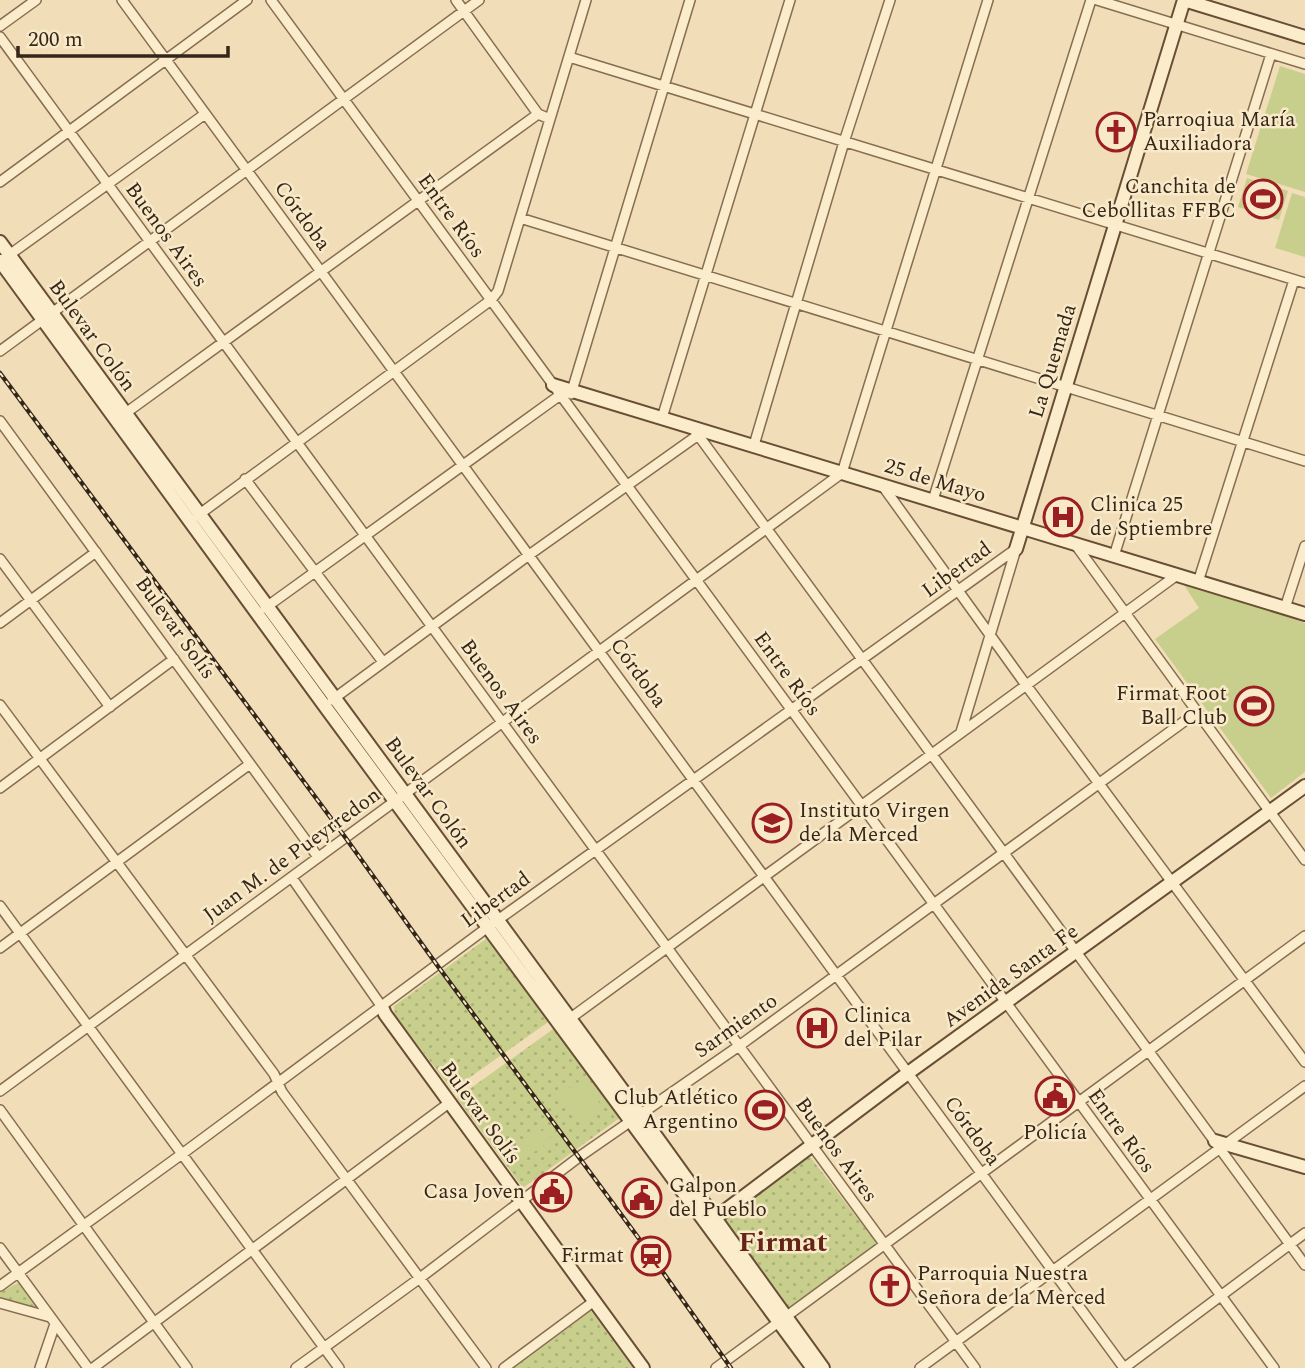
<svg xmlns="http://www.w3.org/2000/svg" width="1305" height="1368" viewBox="0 0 1305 1368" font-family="Spectral,serif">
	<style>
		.grass { fill: url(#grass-dots) }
		.pitch { fill: #c8cf8c }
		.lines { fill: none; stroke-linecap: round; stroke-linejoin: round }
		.street-casing { stroke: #876d52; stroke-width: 12 }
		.secondary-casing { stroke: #694e36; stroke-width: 16 }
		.street { stroke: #fbeccb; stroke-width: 9 }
		.secondary { stroke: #fbeccb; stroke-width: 12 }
		.rail-casing { stroke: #352619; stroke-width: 4.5 }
		.rail { stroke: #f8e9c8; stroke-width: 2; stroke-dasharray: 5; stroke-linecap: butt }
		.labels { text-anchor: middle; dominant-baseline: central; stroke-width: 5; stroke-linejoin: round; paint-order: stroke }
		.poi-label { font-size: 21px; fill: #352619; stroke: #f8e9c8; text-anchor: start }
		.street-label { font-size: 21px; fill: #352619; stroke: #f8e9c8 }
		.district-label { font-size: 28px; font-weight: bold; fill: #652415; stroke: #f8e9c8 }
	</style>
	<defs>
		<pattern id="grass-dots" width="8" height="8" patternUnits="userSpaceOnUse" patternTransform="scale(1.75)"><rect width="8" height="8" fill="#c8cf8c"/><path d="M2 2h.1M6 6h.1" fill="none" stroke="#acb278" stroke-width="1.8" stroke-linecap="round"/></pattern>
	</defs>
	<rect width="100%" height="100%" fill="#f1deb8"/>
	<!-- grass -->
	<path class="grass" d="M490,936L551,1020L452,1090L395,1015L394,1006Z
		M556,1027L621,1117L523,1188L457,1098Z
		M803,1157L811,1158L876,1242V1246L790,1307H786L724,1223V1215Z
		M20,1282L38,1308L0,1298V1292Z
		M591,1311L633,1368H514Z"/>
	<!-- pitch -->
	<path class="pitch" d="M1280,66L1305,74V192L1246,174Z
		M1247,178L1288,191L1279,220L1238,207Z
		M1292,193L1305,197V257L1275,248Z
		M1182,582L1230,593L1235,599L1305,623V772L1271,798L1155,639L1199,608Z
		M581,1080L603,1107L580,1123L558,1096Z
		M545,1129L552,1139L519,1163L511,1153Z"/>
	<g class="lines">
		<defs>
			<path id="street" d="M122,0L1124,1368
				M271,0L1274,1368
				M456,0L538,114L550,119
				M1097,0L1305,64
				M0,26L36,0
				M0,37L975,1368
				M569,57L1305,283
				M0,182L247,0
				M520,218L1305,461
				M5,258L205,114
				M0,351L479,0
				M571,394L690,0
				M123,415L538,114
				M662,418L790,0
				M0,421L318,857
				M693,428L1305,1265
				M754,445L844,142L890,0
				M245,479L383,662
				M882,485L1026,685L1305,1062
				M933,500L1091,0
				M197,516L491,300L498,291L586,0
				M1075,544L1305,860
				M1114,556L1271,54
				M0,559L110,707
				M1198,582L1294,280
				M265,608L563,393
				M1285,608L1305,546
				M0,623L96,552
				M332,700L529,555L701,433
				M0,705L274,1074L282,1092L486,1368
				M961,732L1016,549
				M0,788L174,659
				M292,878L382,1007
				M0,906L339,1368
				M0,948L250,764
				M568,1020L1177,575
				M0,1091L842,473L988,0
				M0,1110L187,1368
				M0,1248L88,1368
				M0,1286L182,1154L488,927L1016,549
				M0,1303L50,1317
				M40,1368L55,1324
				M93,1368L449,1103
				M296,1368L420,1278L579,1157L739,1046L1197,712
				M504,1368L593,1302
				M716,1368L1305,936
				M920,1368L1305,1086
				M1124,1368L1305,1233"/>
			<path id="secondary" d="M1184,0L1305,37
				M0,242L640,1114L823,1368
				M0,261L324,705L812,1367
				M553,385L1305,614
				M1016,549L1184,0
				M382,1007L385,1014L643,1368
				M1215,1141L1305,1167
				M710,1222L908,1073L1305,786"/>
		</defs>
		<!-- street casing -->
		<use href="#street" class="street-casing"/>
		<!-- secondary casing -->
		<use href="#secondary" class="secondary-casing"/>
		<!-- street -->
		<use href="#street" class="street"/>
		<!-- secondary -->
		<use href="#secondary" class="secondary"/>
		<defs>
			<path id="rail" d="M0,373L345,837L437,965L640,1240L731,1368"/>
		</defs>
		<!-- rail casing -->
		<use href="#rail" class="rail-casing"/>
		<!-- rail -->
		<use href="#rail" class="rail"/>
	</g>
	<!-- icons -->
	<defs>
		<symbol id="church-ring" viewBox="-11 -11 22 22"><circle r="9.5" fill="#f8e9c8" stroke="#9a1e22" stroke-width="1.5"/><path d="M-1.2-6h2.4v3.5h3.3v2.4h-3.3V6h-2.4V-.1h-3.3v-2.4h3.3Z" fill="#9a1e22"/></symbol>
		<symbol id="stadium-ring" viewBox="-11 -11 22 22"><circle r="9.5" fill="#f8e9c8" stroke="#9a1e22" stroke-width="1.5"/><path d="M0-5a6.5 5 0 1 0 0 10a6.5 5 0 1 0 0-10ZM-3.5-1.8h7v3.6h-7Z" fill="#9a1e22"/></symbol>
		<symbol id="hospital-ring" viewBox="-11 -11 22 22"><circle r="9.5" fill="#f8e9c8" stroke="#9a1e22" stroke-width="1.5"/><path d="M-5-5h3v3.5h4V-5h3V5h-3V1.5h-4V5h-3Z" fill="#9a1e22"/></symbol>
		<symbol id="school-ring" viewBox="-11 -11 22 22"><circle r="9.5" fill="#f8e9c8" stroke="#9a1e22" stroke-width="1.5"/><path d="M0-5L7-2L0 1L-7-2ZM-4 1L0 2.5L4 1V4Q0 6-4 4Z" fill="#9a1e22"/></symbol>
		<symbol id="civic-ring" viewBox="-11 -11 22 22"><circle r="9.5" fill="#f8e9c8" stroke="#9a1e22" stroke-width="1.5"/><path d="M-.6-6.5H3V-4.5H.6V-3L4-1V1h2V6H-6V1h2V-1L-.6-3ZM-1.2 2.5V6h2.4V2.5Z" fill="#9a1e22"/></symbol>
		<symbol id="station-ring" viewBox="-11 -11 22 22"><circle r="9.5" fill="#f8e9c8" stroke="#9a1e22" stroke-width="1.5"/><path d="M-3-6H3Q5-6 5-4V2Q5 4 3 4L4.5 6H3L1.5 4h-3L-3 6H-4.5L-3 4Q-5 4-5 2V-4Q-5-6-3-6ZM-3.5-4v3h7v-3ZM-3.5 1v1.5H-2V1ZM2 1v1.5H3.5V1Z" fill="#9a1e22"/></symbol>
	</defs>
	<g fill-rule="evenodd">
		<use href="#church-ring" x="1094" y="110" width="44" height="44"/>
		<use href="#stadium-ring" x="1241" y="177" width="44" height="44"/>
		<use href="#hospital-ring" x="1041" y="495" width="44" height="44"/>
		<use href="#stadium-ring" x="1232" y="684" width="44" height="44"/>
		<use href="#school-ring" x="750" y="801" width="44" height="44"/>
		<use href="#hospital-ring" x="795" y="1006" width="44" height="44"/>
		<use href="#civic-ring" x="1033" y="1074" width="44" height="44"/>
		<use href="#stadium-ring" x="743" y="1088" width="44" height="44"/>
		<use href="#civic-ring" x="530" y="1170" width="44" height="44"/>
		<use href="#civic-ring" x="620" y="1176" width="44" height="44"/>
		<use href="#station-ring" x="629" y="1234" width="44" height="44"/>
		<use href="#church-ring" x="868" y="1264" width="44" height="44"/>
	</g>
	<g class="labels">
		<!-- poi labels -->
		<g class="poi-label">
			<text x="1143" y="120">Parroqiua María<tspan x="1143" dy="24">Auxiliadora</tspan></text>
			<text x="1236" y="187" text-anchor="end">Canchita de<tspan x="1236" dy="24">Cebollitas FFBC</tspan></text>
			<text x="1090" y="505">Clinica 25<tspan x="1090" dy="24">de Sptiembre</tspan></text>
			<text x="1227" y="694" text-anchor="end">Firmat Foot<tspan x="1227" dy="24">Ball Club</tspan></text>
			<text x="799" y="811">Instituto Virgen<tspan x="799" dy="24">de la Merced</tspan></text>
			<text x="844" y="1016">Clinica<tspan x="844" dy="24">del Pilar</tspan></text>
			<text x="738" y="1098" text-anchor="end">Club Atlético<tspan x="738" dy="24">Argentino</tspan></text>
			<text x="1055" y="1133" text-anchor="middle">Policía</text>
			<text x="669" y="1186">Galpon<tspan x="669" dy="24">del Pueblo</tspan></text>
			<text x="525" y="1192" text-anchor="end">Casa Joven</text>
			<text x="624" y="1256" text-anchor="end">Firmat</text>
			<text x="917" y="1274">Parroquia Nuestra<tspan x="917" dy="24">Señora de la Merced</tspan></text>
		</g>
		<!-- street labels -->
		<g class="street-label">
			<text transform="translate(302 216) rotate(54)">Córdoba</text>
			<text transform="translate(451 216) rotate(54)">Entre Ríos</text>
			<text transform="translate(166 235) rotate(54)">Buenos Aires</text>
			<text transform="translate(92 336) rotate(54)">Bulevar Colón</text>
			<text transform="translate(1053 361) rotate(-73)">La Quemada</text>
			<text transform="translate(935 481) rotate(17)">25 de Mayo</text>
			<text transform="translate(957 570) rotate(-36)">Libertad</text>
			<text transform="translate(175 628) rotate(54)">Bulevar Solís</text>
			<text transform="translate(638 673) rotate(54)">Córdoba</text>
			<text transform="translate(787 674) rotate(54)">Entre Ríos</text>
			<text transform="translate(501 692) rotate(54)">Buenos Aires</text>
			<text transform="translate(428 793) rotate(54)">Bulevar Colón</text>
			<text transform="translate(292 855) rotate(-36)">Juan M. de Pueyrredon</text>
			<text transform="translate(496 900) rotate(-36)">Libertad</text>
			<text transform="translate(1011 976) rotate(-36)">Avenida Santa Fe</text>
			<text transform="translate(736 1026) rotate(-35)">Sarmiento</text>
			<text transform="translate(480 1113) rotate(54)">Bulevar Solís</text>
			<text transform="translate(972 1131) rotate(54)">Córdoba</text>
			<text transform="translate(1121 1131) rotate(54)">Entre Ríos</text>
			<text transform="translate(836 1150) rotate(54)">Buenos Aires</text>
		</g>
		<!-- district labels -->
		<g class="district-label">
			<text x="783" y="1242">Firmat</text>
		</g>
	</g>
	<!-- scale -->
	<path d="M18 46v10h210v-10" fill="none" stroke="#352619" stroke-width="3.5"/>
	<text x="28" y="46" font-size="21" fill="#352619" stroke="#f8e9c8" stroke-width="5" paint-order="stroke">200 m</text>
</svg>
